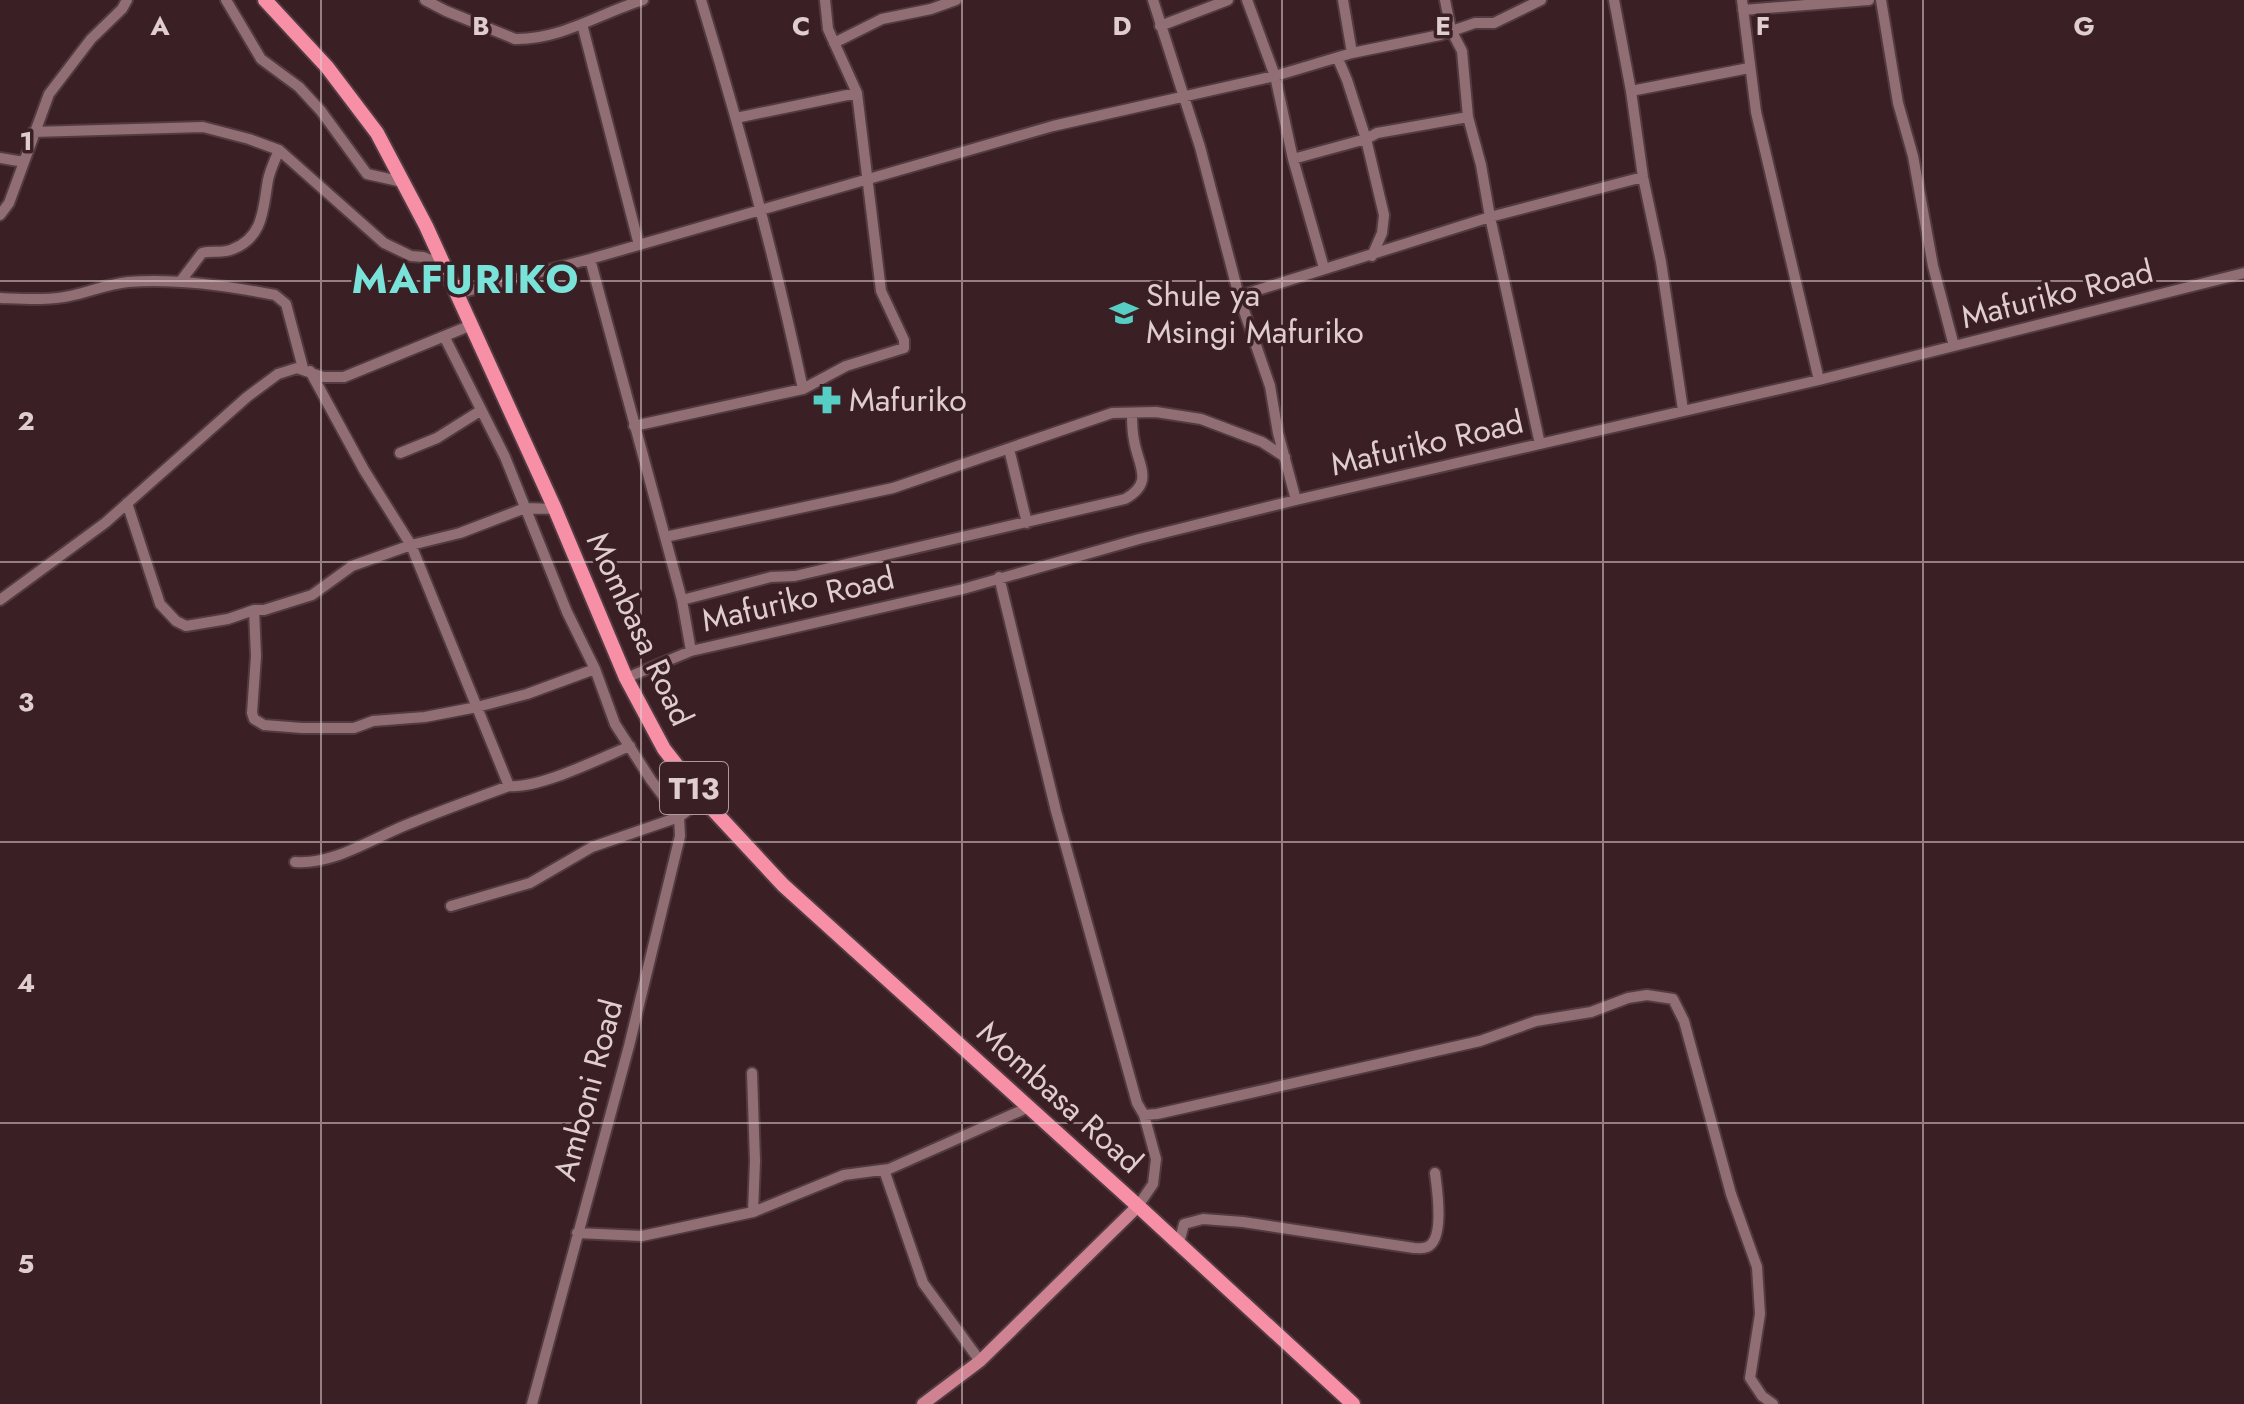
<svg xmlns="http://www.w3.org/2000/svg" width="2244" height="1404" viewBox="0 0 2244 1404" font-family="Jost,sans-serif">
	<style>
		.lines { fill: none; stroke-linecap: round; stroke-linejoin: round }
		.minor-casing { stroke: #523b40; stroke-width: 14 }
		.major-casing { stroke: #523b40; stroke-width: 16 }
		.highway-casing { stroke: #523b40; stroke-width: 18 }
		.minor { stroke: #906e74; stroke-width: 10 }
		.major { stroke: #ce8292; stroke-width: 12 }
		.highway { stroke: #f790a6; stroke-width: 14 }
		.grid { fill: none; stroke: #e0cdd0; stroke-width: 2; stroke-opacity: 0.55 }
		.labels { text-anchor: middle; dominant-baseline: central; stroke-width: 7; stroke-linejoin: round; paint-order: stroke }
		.shield { fill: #3a1f25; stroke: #ae999d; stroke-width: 2 }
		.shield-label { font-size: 30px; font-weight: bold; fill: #e0cdd0 }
		.street-label { font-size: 32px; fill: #e0cdd0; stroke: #3a1f25 }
		.poi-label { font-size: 32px; fill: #e0cdd0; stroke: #3a1f25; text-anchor: start }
		.district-label { font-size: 40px; font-weight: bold; letter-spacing: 2px; fill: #79e3d9; stroke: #3a1f25 }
		.grid-label { font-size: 26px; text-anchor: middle; font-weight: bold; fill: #e0cdd0; stroke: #3a1f25; stroke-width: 7; stroke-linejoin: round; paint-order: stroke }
	</style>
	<rect width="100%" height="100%" fill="#3a1f25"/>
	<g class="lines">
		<defs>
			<path id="minor" d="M226,0L261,59L299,87L321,111L367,174L403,182
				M425,0L446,11L515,39C561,40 600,13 643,0
				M701,0C740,128 775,258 803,389
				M1153,0L1200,147L1239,296L1270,386L1278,433L1296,500
				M1247,0L1275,76L1293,159L1324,268
				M1343,0L1352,53
				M1445,0L1451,30L1462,51L1468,117L1481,165L1490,217L1540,444
				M1614,0L1631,91L1643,177L1661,262L1683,410
				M1742,0L1756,112L1819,380
				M1881,0L1898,103L1913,156L1933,266L1954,346
				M1743,10L1869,0
				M582,24L639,245
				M1160,26L1228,0
				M834,43L882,19L931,9L956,0
				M1338,59L1347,80L1366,139L1384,215L1382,233L1372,256
				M1631,91L1749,68
				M736,118L857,93
				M33,132L203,127L249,139L279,150L384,243L411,256L423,257L443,265
				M0,158L24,162
				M1293,159L1366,139L1377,133L1468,117
				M0,215L9,203L49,94L91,39L122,9L127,0
				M590,259L682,600L691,651
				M180,282L202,253C213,250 222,254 233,249C264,237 263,208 268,180C270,170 275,160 279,150
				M456,294L590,259L1053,126L1275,76L1352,53L1440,35L1475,23H1494L1541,0
				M1239,296L1490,217L1643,177
				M0,298C25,299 49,301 74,295C92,291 108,284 128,282C176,278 228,286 275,295L286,304L303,368
				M445,338L505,457L567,612L595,669L615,724L651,780L679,817L592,847L530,883L451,906
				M310,371L364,470L411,545L509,786
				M634,426L803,389L846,366L904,348V340L881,291L857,93L828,29L825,0
				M1009,449L1027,523
				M400,453L437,438L480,411
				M127,503L160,604L176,621L186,626L228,619L254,610H264L312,595L352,566L411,545L460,533L525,508L555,509
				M665,537L893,488L1112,413L1156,412L1201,419L1262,442L1285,457
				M999,577L1056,811L1137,1103L1144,1115L1157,1114L1480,1041L1536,1021L1591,1012L1628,998L1647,995L1673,999L1684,1021L1731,1194L1757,1267L1760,1314L1750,1378L1762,1396L1773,1404
				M0,600L105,523L247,397L278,374L297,368L323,377H344L469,326
				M682,600L771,577L795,576L1125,499C1155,482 1138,466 1134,440C1132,431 1132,422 1132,413
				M254,610L256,656L252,713L254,719L264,725L302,728H354L373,721L425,717L477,707L527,694L595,669
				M626,678L691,651L963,589L1139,539L1296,500L1819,380L2244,273
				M295,862C335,865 374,837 411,823C443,810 476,798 509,786C539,789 601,758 630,746
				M752,1073L755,1161L753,1212
				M884,1170L923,1283L980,1361
				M1138,1206L1153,1184L1156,1159L1144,1115
				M577,1233L642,1236L753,1212L844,1175L889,1169L1029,1107
				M1179,1243L1184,1224L1203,1219L1243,1222L1414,1248C1418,1248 1423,1249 1427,1247C1445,1240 1437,1188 1435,1173
				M532,1404L629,1046L680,836L679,817L703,799"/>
			<path id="major" d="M923,1404L980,1361L1138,1206"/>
			<path id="highway" d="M265,0L327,67L377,133L426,226L555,509L626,678L664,749L703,799L783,885L1138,1206L1353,1404"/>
		</defs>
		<!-- minor casing -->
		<use href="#minor" class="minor-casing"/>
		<!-- major casing -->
		<use href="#major" class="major-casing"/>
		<!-- highway casing -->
		<use href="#highway" class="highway-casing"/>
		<!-- minor -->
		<use href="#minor" class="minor"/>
		<!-- major -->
		<use href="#major" class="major"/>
		<!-- highway -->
		<use href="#highway" class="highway"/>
	</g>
	<!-- grid -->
	<path class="grid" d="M321,0V1404M641,0V1404M962,0V1404M1282,0V1404M1603,0V1404M1923,0V1404M0,281H2244M0,562H2244M0,842H2244M0,1123H2244"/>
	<!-- icons -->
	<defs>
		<symbol id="school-bare" viewBox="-9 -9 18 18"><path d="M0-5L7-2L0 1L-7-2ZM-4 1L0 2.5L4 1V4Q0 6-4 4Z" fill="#56cec3" stroke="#3a1f25" stroke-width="2.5" paint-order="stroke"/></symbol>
		<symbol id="pharmacy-bare" viewBox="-9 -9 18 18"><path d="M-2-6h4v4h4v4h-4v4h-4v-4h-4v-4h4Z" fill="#56cec3" stroke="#3a1f25" stroke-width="2.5" paint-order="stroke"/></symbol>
	</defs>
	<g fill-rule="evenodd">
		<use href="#school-bare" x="1104" y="293" width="40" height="40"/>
		<use href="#pharmacy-bare" x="807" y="380" width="40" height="40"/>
	</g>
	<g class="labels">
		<!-- shield labels -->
		<rect class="shield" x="660" y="762" width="68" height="52" rx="6"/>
		<g class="shield-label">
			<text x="694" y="788">T13</text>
		</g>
		<!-- street labels -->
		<g class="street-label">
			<text transform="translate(2057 294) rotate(-14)">Mafuriko Road</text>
			<text transform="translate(1427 443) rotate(-13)">Mafuriko Road</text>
			<text transform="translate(798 599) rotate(-13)">Mafuriko Road</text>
			<text transform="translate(640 629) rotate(65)">Mombasa Road</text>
			<text transform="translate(588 1090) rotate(-75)">Amboni Road</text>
			<text transform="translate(1060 1097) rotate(42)">Mombasa Road</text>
		</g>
		<!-- poi labels -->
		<g class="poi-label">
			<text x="1146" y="295">Shule ya<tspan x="1146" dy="37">Msingi Mafuriko</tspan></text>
			<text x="849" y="400">Mafuriko</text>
		</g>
		<!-- district labels -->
		<g class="district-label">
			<text x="466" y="279">MAFURIKO</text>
		</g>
	</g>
	<g class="grid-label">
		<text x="160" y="35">A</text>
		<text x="481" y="35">B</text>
		<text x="801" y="35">C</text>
		<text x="1122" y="35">D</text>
		<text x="1443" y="35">E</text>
		<text x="1763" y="35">F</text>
		<text x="2084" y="35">G</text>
		<text x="26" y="150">1</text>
		<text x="26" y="430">2</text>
		<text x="26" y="711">3</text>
		<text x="26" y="992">4</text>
		<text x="26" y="1273">5</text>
	</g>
</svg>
